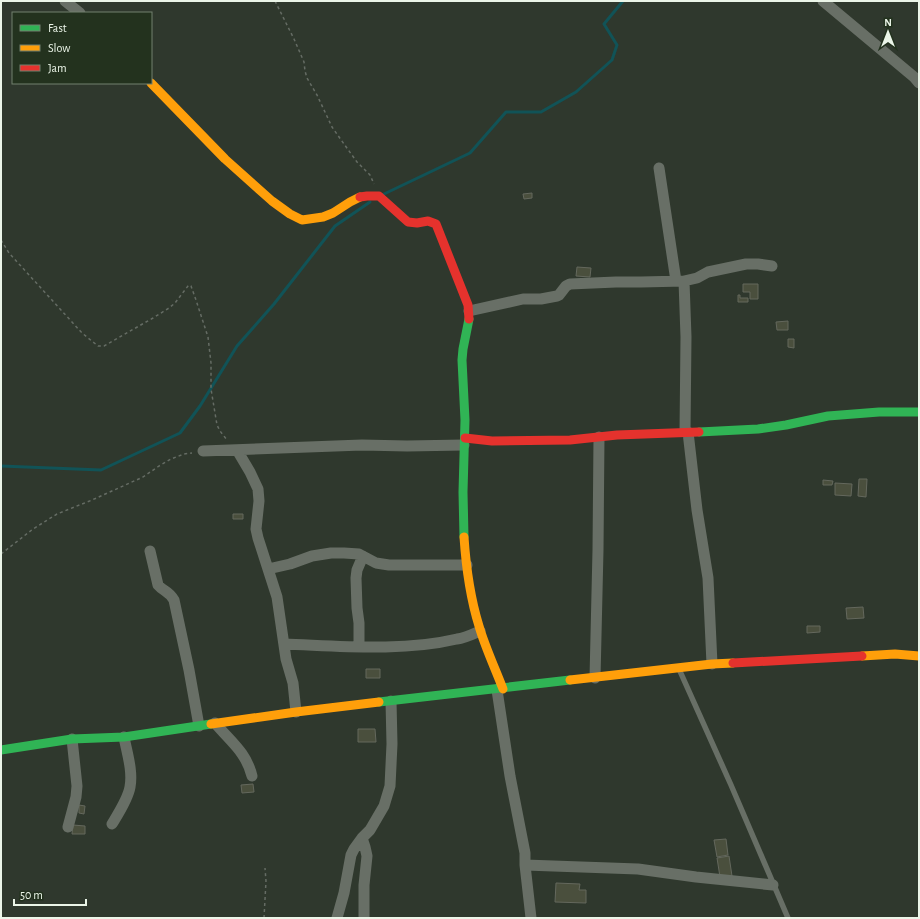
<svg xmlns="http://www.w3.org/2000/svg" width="920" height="919" viewBox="0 0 920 919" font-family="'Alegreya Sans',sans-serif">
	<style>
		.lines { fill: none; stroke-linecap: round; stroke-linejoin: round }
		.stream { stroke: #115357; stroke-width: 3 }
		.building { fill: #4a4f3d; stroke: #64685d }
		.path { stroke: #656c64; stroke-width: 1.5; stroke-dasharray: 3 3; stroke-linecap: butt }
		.lane { stroke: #686f66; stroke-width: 5.5 }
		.street { stroke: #686f66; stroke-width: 11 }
		.fast { stroke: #30b455; stroke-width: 9 }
		.slow { stroke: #ff9f0a; stroke-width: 9 }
		.jam { stroke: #e5322d; stroke-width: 9 }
	</style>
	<rect width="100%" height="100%" fill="#2f382d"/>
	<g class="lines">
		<!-- stream -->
		<path class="stream" d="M384,194L470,153L506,112H541L576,92L612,60L617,45L604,24L623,1
			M1,466L101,470L180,433L200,406L237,346L274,304L335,226L370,202"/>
	</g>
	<!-- building -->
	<path class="building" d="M532,193V198L524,199L523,194Z
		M577,267L591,268L590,277L576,276Z
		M743,284H758V299H750V292H743Z
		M738,295H740V298H748V302H738Z
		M788,321V330H777L776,322Z
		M788,339H794V348L788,347Z
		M859,479H867L866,497L858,496Z
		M823,480L833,481L832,485H823Z
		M835,483L852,484L851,496L835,495Z
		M233,514H243V519H233Z
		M863,607L864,618L847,619L846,608Z
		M807,626H820V632L807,633Z
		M366,669H380V678H366Z
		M358,729H375L376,742H358Z
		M253,784L254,792L242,793L241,785Z
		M79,805L85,806L84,814L79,813Z
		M73,825L85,826V834H72Z
		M726,839L728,855L717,857L714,840Z
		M729,856L732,876L720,877L717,858Z
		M556,883L580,884L579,890H586V903L555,902Z"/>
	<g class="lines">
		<!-- path -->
		<path class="path" d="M275,1L294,39L304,62L305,71L307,78L317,95L332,127L344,144L357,162L370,175L374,184
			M1,240L9,253L82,333L98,346H104L153,318L169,308L175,303L188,286L189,285L191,286L196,300L208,337L211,363V389L217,425L220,431L227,440
			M1,554L33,529L57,514L92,500L143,477L159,466L171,459L184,454L192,453
			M264,918L266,881L265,868"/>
		<!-- lane -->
		<path class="lane" d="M679,669L731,785L788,918"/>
		<!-- street -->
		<path class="street" d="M65,1L80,13
			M823,1L914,77L919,83
			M659,168L676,281
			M684,281L686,337L685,432
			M469,311L523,299H541L557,296L559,295L566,286L570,284L616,282H641L684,281L697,278L708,272L746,264H758L772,266
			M688,432L697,510L708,578L712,664
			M237,450L250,472L258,489L259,501L256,529L258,538L277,597L286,659L293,683L296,712
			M203,451L362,445L407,446L464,445
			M150,551L158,585C164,592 168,590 174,600L189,670L199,726
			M268,569L290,564L312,556L331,553H344L359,554L376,563L389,565H467
			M284,644C340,646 402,652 457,639C465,638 473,634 480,631
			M359,646V623L357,608L356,578L357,570L363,556
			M595,678L598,550L599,437
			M497,690L510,776L525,853V865L531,918
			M215,723C231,742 246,752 252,776
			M112,824C118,814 128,799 130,787C133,771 127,753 124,737
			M68,827L76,797L77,786L72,739
			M362,838L365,847L367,856L364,885V918
			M525,865L638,869L696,877L773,885
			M337,918L344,893L351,855L354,849L362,838L370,830L384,806L390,786L392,744L391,701"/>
		<!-- fast -->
		<path class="fast" d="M699,432L758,429L786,425L828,416L879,412H919
			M464,537L463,492L465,420L462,360L463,349L469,319
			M379,702L570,680
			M1,750L72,739L124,737L211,724"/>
		<!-- slow -->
		<path class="slow" d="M151,83L225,159L272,201L290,214L302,220L323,217L333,213L350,202L360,197
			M464,537C466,567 470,597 479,626C485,647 495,668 503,689
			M862,656L895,654L919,656
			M570,680L712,664L733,663
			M211,724L296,712L379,702"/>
		<!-- jam -->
		<path class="jam" d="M360,197L367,196H379L408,222L417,223L428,221L436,224L468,305L469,319
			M465,438L492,441L570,440L617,435L699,432
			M733,663L862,656"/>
	</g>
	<!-- border -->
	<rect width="920" height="919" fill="none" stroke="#ebf5e8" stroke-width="4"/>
	<!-- legend -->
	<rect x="12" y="12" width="140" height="72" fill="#23321e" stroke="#73806f"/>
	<rect x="20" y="25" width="20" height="6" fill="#30b455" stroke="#73806f"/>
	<text x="48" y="32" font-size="12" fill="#ebf5e8">Fast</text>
	<rect x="20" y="45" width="20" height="6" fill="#ff9f0a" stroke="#73806f"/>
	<text x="48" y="52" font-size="12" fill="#ebf5e8">Slow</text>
	<rect x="20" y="65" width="20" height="6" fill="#e5322d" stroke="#73806f"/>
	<text x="48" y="72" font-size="12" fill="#ebf5e8">Jam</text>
	<!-- north arrow -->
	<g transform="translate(888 32)" stroke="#23321e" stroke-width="3" paint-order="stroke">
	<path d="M0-3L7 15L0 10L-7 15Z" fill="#ebf5e8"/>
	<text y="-6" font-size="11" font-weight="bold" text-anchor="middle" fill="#ebf5e8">N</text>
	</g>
	<!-- scale -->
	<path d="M14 899v6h72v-6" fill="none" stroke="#ebf5e8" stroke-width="2"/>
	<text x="20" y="899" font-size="12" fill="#ebf5e8" stroke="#23321e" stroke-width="3" paint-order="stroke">50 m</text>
</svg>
